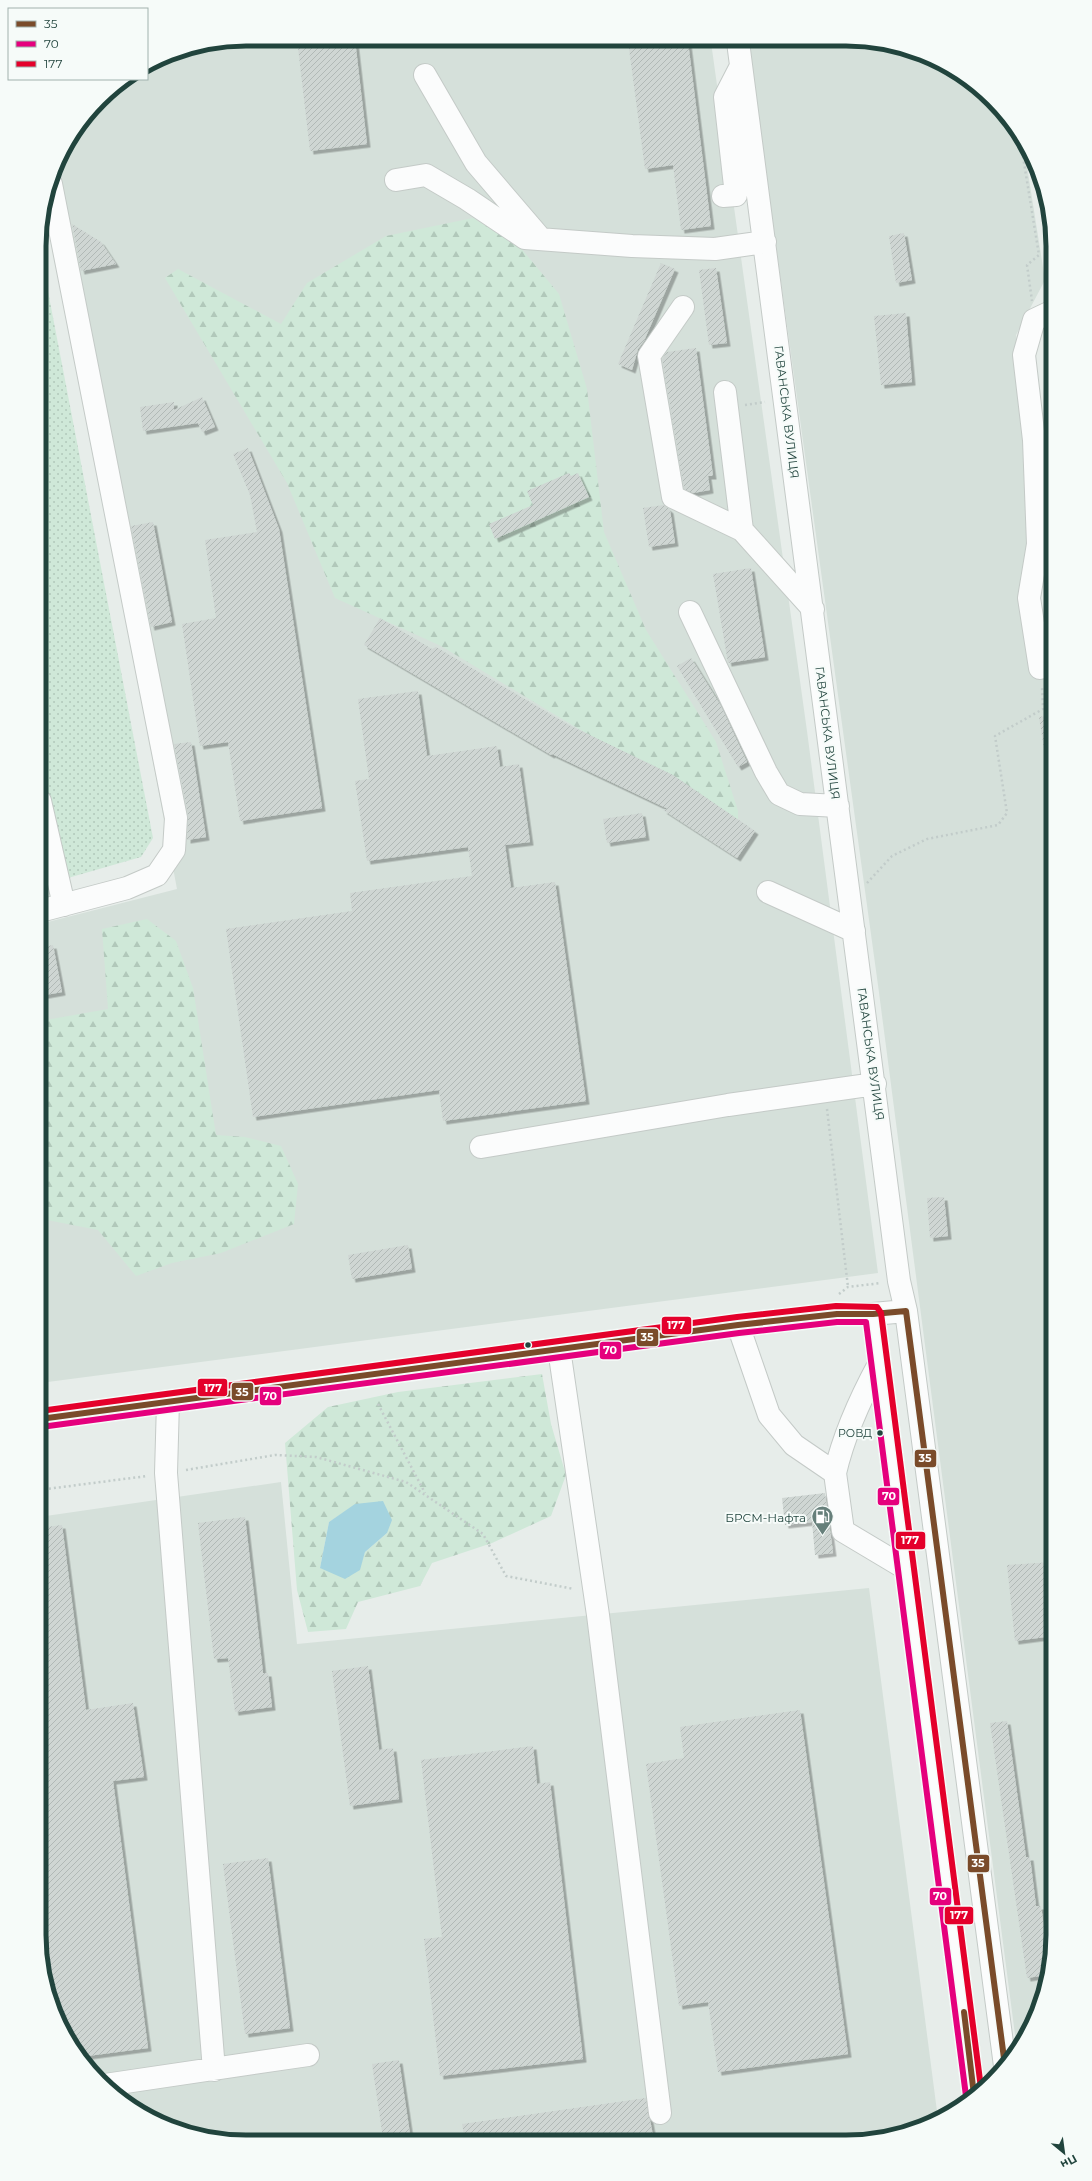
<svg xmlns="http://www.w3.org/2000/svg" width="1092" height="2181" viewBox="0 0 1092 2181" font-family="Montserrat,sans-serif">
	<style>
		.built { fill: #d5e0da }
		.grass { fill: url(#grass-dots) }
		.forest { fill: url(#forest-firs); fill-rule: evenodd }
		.water { fill: #a4d3df }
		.building { fill: url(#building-hatch); filter: url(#shadow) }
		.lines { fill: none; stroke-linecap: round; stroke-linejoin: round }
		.minor-casing { stroke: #c4cac7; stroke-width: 24 }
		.path { stroke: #c2ccca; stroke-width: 2.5; stroke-dasharray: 2 3; stroke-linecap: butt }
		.minor { stroke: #fbfcfc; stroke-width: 22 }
		.bus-1-casing { stroke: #f6fbf9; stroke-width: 9 }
		.bus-2-casing { stroke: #f6fbf9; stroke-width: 9 }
		.bus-3-casing { stroke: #f6fbf9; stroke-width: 9 }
		.bus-1 { stroke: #7a4b2a; stroke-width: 6 }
		.bus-2 { stroke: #e5007d; stroke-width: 6 }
		.bus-3 { stroke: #e4002b; stroke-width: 6 }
		.bus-dot { fill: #21443d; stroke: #f6fbf9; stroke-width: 1.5 }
		.labels { text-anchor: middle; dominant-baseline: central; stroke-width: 4; stroke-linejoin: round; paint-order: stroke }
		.bus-label { font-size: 11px; fill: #21443d; stroke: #f6fbf9; text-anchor: end }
		.street-label { font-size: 12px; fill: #21443d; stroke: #f6fbf9 }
		.poi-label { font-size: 12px; fill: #21443d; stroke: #f6fbf9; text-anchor: end }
		.rim { fill: none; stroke: #21443d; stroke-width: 5 }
		.line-badge { stroke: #f6fbf9; stroke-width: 1.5 }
		.badge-label { font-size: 11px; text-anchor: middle; font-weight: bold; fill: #fff }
	</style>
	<defs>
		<pattern id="grass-dots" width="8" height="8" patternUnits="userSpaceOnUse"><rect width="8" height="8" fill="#cfe8d8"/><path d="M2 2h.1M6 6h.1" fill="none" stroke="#b1c8ba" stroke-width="1.8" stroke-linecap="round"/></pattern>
		<pattern id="forest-firs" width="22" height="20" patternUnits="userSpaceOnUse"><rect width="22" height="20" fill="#cfe8d8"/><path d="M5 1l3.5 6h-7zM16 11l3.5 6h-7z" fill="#b1c8ba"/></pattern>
		<pattern id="building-hatch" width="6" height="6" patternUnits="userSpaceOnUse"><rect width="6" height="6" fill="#cfd6d3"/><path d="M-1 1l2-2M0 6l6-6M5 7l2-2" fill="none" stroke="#b1b9b6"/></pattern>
		<filter id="shadow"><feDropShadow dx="3.5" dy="3.5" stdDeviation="0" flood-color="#0004"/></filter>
	</defs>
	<rect width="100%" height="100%" fill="#e7edea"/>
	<!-- built -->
	<path class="built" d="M246,39L711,42L807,731L878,1273L40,1383V924L177,889L47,198L60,154L109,91L128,79H147V67L167,55Z
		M748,42L886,43L938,60L983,91L1018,131L1023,141L1045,280L1016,335L1030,441L1044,656H1053V1949L1037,2014L1017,2050L878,985Z
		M281,1482L297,1644L869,1588L938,2119L912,2131L846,2142L219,2140L155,2121L110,2091L74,2050L50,2001L39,1935V1517Z"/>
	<!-- grass -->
	<path class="grass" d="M41,255L153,838L141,857L40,886Z"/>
	<!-- forest -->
	<path class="forest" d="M1036,166C1048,192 1053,234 1053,263L1051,264Z
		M473,218L520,247L559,294L587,389L604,532L646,630L716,742L738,811V820L574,726L441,646L335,598L287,483L165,278L178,269L281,324L307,283L386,236Z
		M147,919L176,941L193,988L216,1135L245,1137L281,1146L298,1184L294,1224L221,1253L172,1263L136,1276L98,1230L47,1220L40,1206V1021L108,1009L102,929Z
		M542,1374L551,1424L566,1475L551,1516L492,1543L432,1563L420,1586L358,1602L346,1629L308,1632L297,1590L285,1443L328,1407L398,1392ZM355,1505L387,1533L365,1552L359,1570L320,1568L329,1522Z"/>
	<!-- water -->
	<path class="water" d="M383,1501L392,1520L387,1533L365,1552L360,1570L345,1579L320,1568L329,1522L355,1504Z"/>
	<!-- building -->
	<path class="building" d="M297,39L355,40L367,144L310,151Z
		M628,41L688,42L711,226L681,230L673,165L645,169Z
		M72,224L101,242L116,264L81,271Z
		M904,233L912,280L896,283L889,236Z
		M661,263L675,269L644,341L638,349L632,370L618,364Z
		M716,268L727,343L709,345L699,270Z
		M906,313L912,382L881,385L874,316Z
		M696,348L713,476H708L710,490L693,493L684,489L662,359L667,352Z
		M202,397L215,427L202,432L198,423L143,431L140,407L174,402V410Z
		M248,448L279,529L322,808L240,821L228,742L200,746L182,624L216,618L205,540L257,532L250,495L233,454Z
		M569,473L571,476L578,473L589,497L495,539L489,524L533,505L527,491Z
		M664,505L670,510L675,543L649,547L643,508Z
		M153,522L172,622L151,627L131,526Z
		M751,568L765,657L728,663L713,574Z
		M380,618L432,649L436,647L569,725L673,775L755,831L737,858L663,810L668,809L552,754L551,755L364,645Z
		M691,658L721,706L747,762L738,767L677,666Z
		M418,691L427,756L497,746L500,767L519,764L530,842L505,845L511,888L555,882L586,1101L443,1121L439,1090L253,1117L226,929L352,911L350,893L472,876L468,847L367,861L355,781L369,779L358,699Z
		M1053,715V754L1045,755L1039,717Z
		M191,742L206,837L187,840L188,816L174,744Z
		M642,813L646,837L607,843L603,819Z
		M53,945L62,992L40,996V948Z
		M944,1197L948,1236L930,1238L927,1198Z
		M408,1245L412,1269L352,1279L348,1255Z
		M825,1493L833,1553L815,1555L812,1522L785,1525L782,1498Z
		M245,1517L263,1673H268L272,1707L235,1712L228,1658L214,1659L198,1523Z
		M62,1525L86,1710L133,1703L144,1777L113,1781L148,2048L80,2057L74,2050L50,2001L39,1935V1528Z
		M1053,1562V1636L1015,1641L1007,1565Z
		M368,1666L379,1750L393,1748L399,1799L350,1806L332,1671Z
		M800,1710L848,2054L718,2072L708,2002L679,2006L646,1764L684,1758L680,1727Z
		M1007,1721L1026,1857H1030L1036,1906H1041L1049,1963L1046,1975L1027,1978L990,1723Z
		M533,1746L537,1784L550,1782L583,2059L440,2076L424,1939L442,1937L421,1760Z
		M268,1858L290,2028L245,2034L223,1864Z
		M399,2060L410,2134L383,2138L372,2064Z
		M646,2098L654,2141H465L462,2124Z"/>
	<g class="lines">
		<defs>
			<path id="minor" d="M738,42L899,1281L906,1311L1005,2066
				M425,75L476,163L541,239
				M396,180L426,175L467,199L525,238L632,246L715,249L765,242
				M723,196L736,195L725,97L741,66
				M683,307L649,356L673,497L742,530L813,609
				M725,392L742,530
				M690,612L766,772L779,794L800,804L838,806
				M1040,668L1029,598L1038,544L1034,440L1024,355L1034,320L1053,311
				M40,801L64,905
				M768,892L854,931
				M40,911L127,888L157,875L174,850L176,818L51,184
				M481,1147L728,1105L875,1084
				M873,1314L974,2095
				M738,1325L769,1415L794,1445L835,1473L843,1531L905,1568
				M559,1349L598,1615L660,2113
				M168,1402L166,1473L214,2070
				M40,1419L738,1325L837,1314H873L906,1311
				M835,1473C844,1434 860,1399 879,1364
				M105,2085L308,2055"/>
		</defs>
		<!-- minor casing -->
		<use href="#minor" class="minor-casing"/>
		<!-- path -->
		<path class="path" d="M1019,132L1039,255L1027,265L1032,301
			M745,405L765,402
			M867,883L892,856L927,839L998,825L1007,813L995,736L1043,709L1042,686
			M827,1109L848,1287
			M839,1294L848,1287L881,1283
			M378,1404L425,1493
			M186,1470L275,1455L316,1457L406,1482L483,1534L506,1576L574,1589
			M39,1490L147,1476"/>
		<!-- minor -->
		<use href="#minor" class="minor"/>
		<defs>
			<path id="bus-1" d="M40,1419L738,1325L837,1314H873L906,1311L1005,2066
				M964,2012L974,2095"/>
			<path id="bus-2" d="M41,1427L739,1333L837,1322H866L966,2096"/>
			<path id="bus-3" d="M40,1411L737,1317L836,1306L877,1307L881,1313L981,2088"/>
		</defs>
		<!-- bus-1 casing -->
		<use href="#bus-1" class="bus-1-casing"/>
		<!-- bus-2 casing -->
		<use href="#bus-2" class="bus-2-casing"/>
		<!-- bus-3 casing -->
		<use href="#bus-3" class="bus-3-casing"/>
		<!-- bus-1 -->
		<use href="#bus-1" class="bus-1"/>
		<!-- bus-2 -->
		<use href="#bus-2" class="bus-2"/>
		<!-- bus-3 -->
		<use href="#bus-3" class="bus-3"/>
	</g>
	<!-- icons -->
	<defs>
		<symbol id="fuel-pin" viewBox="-11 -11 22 30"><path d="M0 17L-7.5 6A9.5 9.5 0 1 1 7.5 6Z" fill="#667f7a" stroke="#f6fbf9"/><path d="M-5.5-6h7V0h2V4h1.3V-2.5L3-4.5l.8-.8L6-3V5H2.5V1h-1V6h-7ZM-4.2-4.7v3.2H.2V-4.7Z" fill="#fff"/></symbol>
	</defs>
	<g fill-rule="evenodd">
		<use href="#fuel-pin" x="810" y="1504" width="25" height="34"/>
	</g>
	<!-- markers -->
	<g class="bus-dot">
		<circle cx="528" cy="1345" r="3.5"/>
		<circle cx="880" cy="1433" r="3.5"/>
	</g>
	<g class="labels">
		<!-- bus labels -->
		<g class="bus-label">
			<text x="872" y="1433">РОВД</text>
		</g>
		<!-- street labels -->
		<g class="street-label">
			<text transform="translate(787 412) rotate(83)">ГАВАНСЬКА ВУЛИЦЯ</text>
			<text transform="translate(828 733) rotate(83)">ГАВАНСЬКА ВУЛИЦЯ</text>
			<text transform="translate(871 1054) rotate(82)">ГАВАНСЬКА ВУЛИЦЯ</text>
		</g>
		<!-- poi labels -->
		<g class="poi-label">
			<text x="806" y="1517">БРСМ-Нафта</text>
		</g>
	</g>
	<!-- crop -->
	<path d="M0 0H1092V2181H0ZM246 46H846A200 200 0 0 1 1046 246V1935A200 200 0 0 1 846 2135H246A200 200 0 0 1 46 1935V246A200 200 0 0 1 246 46Z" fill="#f6fbf9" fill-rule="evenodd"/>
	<path class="rim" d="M246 46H846A200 200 0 0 1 1046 246V1935A200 200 0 0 1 846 2135H246A200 200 0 0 1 46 1935V246A200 200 0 0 1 246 46Z"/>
	<g class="line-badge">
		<rect x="661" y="1316" width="31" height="19" rx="4" fill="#e4002b"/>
		<rect x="636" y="1328" width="23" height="19" rx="4" fill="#7a4b2a"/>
		<rect x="599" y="1341" width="23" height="19" rx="4" fill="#e5007d"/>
		<rect x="197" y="1378" width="31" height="19" rx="4" fill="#e4002b"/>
		<rect x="231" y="1382" width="23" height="19" rx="4" fill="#7a4b2a"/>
		<rect x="259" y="1386" width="23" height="20" rx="4" fill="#e5007d"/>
		<rect x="914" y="1449" width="23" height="19" rx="4" fill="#7a4b2a"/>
		<rect x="877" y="1487" width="23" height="19" rx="4" fill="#e5007d"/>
		<rect x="895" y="1531" width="31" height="19" rx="4" fill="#e4002b"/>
		<rect x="967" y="1854" width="23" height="19" rx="4" fill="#7a4b2a"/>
		<rect x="929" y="1887" width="23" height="19" rx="4" fill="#e5007d"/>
		<rect x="944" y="1906" width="30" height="19" rx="4" fill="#e4002b"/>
	</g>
	<g class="badge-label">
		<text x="676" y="1329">177</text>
		<text x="647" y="1341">35</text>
		<text x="610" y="1354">70</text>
		<text x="213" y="1392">177</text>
		<text x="242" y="1396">35</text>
		<text x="270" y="1400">70</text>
		<text x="925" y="1462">35</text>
		<text x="889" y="1500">70</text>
		<text x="910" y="1544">177</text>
		<text x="978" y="1867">35</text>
		<text x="940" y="1900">70</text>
		<text x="959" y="1919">177</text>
	</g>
	<!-- legend -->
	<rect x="8" y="8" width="140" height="72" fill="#f6fbf9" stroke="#a1b2ae"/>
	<rect x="16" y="21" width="20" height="6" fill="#7a4b2a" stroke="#a1b2ae"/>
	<text x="44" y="28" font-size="12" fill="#21443d">35</text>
	<rect x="16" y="41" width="20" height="6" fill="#e5007d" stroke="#a1b2ae"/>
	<text x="44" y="48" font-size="12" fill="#21443d">70</text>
	<rect x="16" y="61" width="20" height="6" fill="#e4002b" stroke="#a1b2ae"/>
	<text x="44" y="68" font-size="12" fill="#21443d">177</text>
	<!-- north arrow -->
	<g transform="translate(1064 2153) rotate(151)" stroke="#f6fbf9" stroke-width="3" paint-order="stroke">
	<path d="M0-3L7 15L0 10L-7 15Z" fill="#21443d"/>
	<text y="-6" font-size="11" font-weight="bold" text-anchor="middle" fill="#21443d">Пн</text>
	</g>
</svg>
